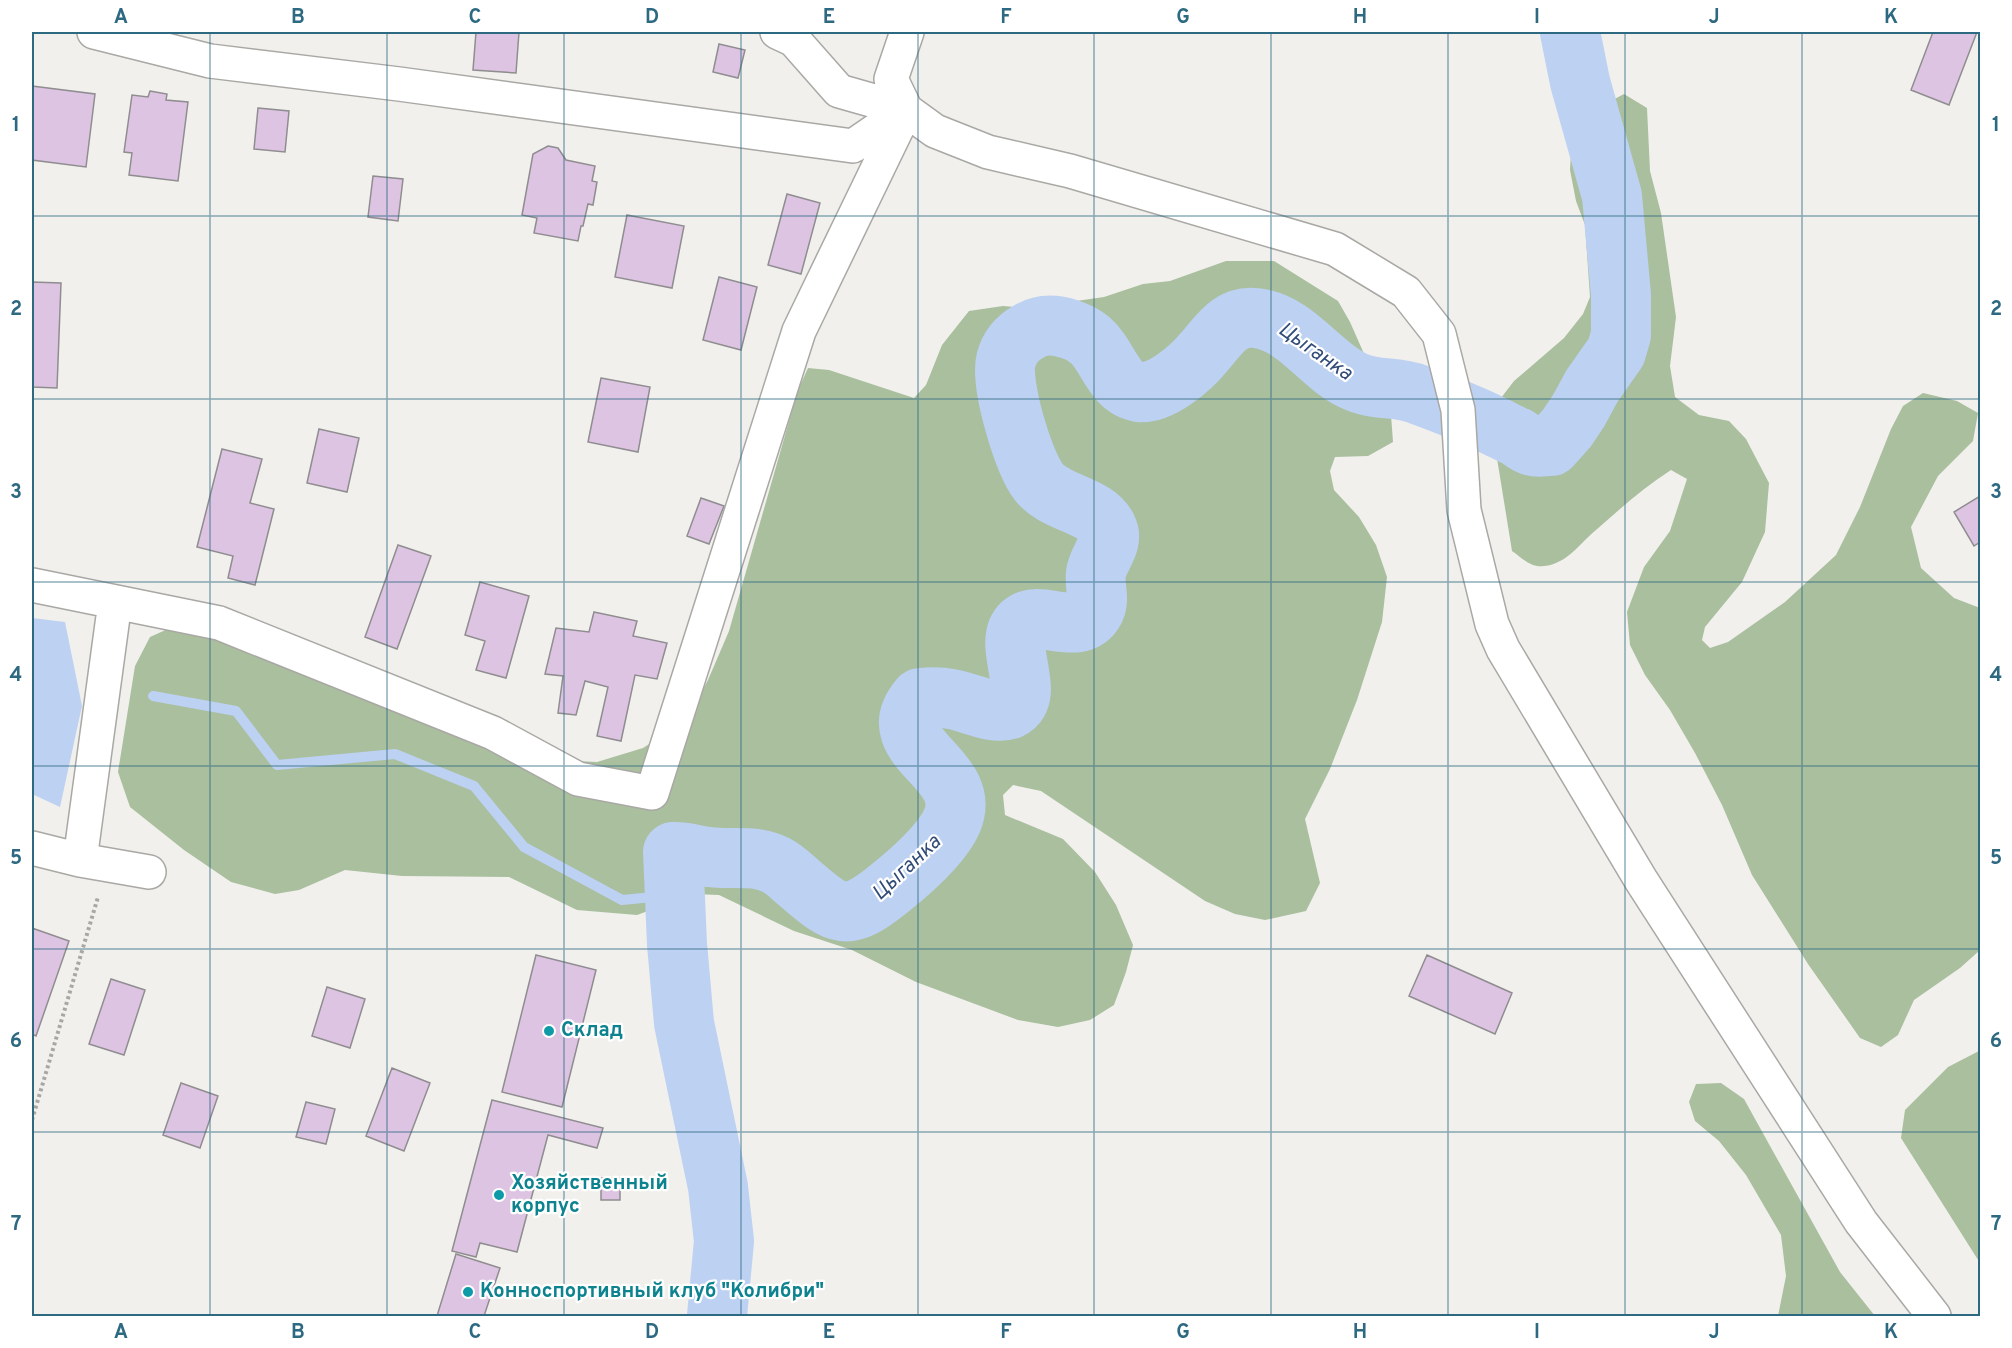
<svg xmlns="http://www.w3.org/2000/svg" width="2012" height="1348" viewBox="0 0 2012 1348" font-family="Overpass,sans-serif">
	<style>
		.forest { fill: #a9bf9e }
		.water { fill: #bdd1f2 }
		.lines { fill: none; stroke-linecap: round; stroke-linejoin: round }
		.stream { stroke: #bdd1f2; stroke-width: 10 }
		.river { stroke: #bdd1f2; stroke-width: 60 }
		.building { fill: #dec4e3; stroke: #8f8d8f; stroke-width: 1.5 }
		.minor-casing { stroke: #a9a8a4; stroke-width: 36 }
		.path { stroke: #a8a7a4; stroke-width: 4; stroke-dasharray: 3 3; stroke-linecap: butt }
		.minor { stroke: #fff; stroke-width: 33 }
		.grid { fill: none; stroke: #2e6982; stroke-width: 1.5; stroke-opacity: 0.55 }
		.culture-dot { fill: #0f9aa8; stroke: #fff; stroke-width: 2 }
		.labels { text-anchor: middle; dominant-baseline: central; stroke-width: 4.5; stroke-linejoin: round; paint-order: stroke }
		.culture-label { font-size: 20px; font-weight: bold; fill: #0d838f; stroke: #fff; text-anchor: start }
		.water-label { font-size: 21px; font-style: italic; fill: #314c78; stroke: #fff }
		.neatline { fill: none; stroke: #2e6982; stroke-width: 2 }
		.grid-label { font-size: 20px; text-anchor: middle; font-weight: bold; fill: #2e6982 }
	</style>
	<rect width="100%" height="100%" fill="#f1f0ed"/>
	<!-- forest -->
	<path class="forest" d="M1624,94L1647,108L1650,171L1661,213L1676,317L1670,366L1675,397L1699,415L1729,421L1746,439L1769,483L1765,532L1742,582L1705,627L1702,640L1710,648L1728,642L1785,602L1836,555L1860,507L1891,429L1903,406L1923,393L1957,401L1978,413L1973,441L1938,476L1911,527L1921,568L1954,598L1980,608V939L1979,951L1960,968L1914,1000L1898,1035L1881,1047L1860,1038L1808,964L1752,875L1722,805L1695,753L1670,710L1645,675L1630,645L1627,612L1644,567L1670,531L1687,479L1671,470C1644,487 1620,509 1596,530C1580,543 1567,564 1544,566C1531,568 1522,558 1512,551L1496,452L1494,413L1501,398L1514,381L1564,338L1583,314L1590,297L1585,225L1576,201L1570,170L1572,136L1607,103Z
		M1226,261H1274L1338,301L1350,322L1391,415L1393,442L1368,456L1335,457L1330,471L1334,490L1359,517L1376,545L1387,577L1382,622L1357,700L1330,769L1305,819L1320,883L1306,911L1265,920L1235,914L1205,901L1041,791L1013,785L1003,795L1005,815L1063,839L1095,872L1116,905L1133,945L1126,972L1114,1005L1090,1020L1058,1027L1018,1020L916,982L852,950L794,931L719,895L694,894L637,915L577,910L509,877L402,876L345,870L299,890L275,894L231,882L184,850L130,807L118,772L135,666L150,637L170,628L226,642L514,758L597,762L643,748L687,720L708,680L729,631L798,390L808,368L829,370L914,398L926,385L942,345L969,311L1003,306L1027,308L1104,297L1143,284L1170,281Z
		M1979,1051H1980V1263L1901,1138L1905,1110L1948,1067Z
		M1721,1083L1744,1099L1840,1272L1875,1316H1778L1786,1276L1781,1235L1746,1175L1719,1141L1695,1121L1689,1102L1696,1084Z"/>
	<!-- water -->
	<path class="water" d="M32,618L65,622L82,706L60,807L32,794Z"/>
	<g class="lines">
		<!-- stream -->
		<path class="stream" d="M153,696L236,711L277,765L395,754L474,786L524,847L622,900L674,895"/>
		<!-- river -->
		<path class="river" d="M717,1316L724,1241L718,1187L684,1023L677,944L673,852C685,851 697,856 709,857C732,860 755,854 776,865C784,869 791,876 798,882C838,917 847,923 890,888C910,872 942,844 952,821C975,767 877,749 920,698C930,697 941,697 951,699C966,701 995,716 1010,709C1038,696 1001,644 1022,624C1039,608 1080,639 1095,609C1100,598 1094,585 1096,573C1098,558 1115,543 1107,528C1096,504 1055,504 1038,481C1023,461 1000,384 1006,360C1009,348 1017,338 1028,332C1041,324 1054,324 1069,329C1076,331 1084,335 1090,340C1108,355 1113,388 1139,392C1160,395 1191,368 1204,352C1219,335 1230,315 1256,318C1296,323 1318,363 1352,380C1373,391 1396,386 1417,394C1441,403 1466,412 1490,424C1499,428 1508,433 1517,437C1522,440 1527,445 1533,446C1538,448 1545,446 1551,446L1567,428L1579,410L1592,386L1616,352L1621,335V295L1612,196L1580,82L1570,32"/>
	</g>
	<!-- building -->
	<path class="building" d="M476,32H519L516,73L473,70Z
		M1933,32H1977L1949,105L1911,90Z
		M719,44L745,50L738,78L713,72Z
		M32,86L95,94L86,167L32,160Z
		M150,91L167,94L166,100L188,102L178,181L129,175L132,153L124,152L132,95L148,97Z
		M258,108L289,111L285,152L254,149Z
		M548,146L558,148L566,160L595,166L592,181L597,182L593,205L588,204L583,226H581L578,241L534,233L537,218L522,215L533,154Z
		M373,176L403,179L398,221L368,217Z
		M787,194L820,203L801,274L768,265Z
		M627,215L684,226L672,288L615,277Z
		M719,277L757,287L741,350L703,340Z
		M32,282L61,283L57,388L32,387Z
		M601,378L650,387L638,452L588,442Z
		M319,429L359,438L347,492L307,483Z
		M222,449L262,459L250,503L274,509L255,585L228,578L233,556L197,547Z
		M1980,496V542L1974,546L1954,512Z
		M701,498L724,506L709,544L687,536Z
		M398,545L431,556L397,649L365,637Z
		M480,582L529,596L506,678L476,670L485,641L465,635Z
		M594,612L637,621L633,636L667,643L657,679L635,675L621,741L597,736L608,687L585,681L576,715L558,713L563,676L545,674L556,628L589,632Z
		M32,928L69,941L36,1036L32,1034Z
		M536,955L596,970L562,1107L502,1092Z
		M1427,955L1512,993L1495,1034L1409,996Z
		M111,979L145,990L124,1055L89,1044Z
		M327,987L365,999L350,1048L312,1036Z
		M392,1068L430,1083L404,1151L366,1136Z
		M181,1083L218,1096L200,1148L163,1135Z
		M492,1100L603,1128L597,1148L548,1135L517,1252L480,1243L476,1257L452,1251Z
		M306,1102L335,1109L326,1144L296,1137Z
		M601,1178H620V1200H601Z
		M456,1254L500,1268L484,1316H437Z"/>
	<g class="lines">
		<defs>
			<path id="minor" d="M94,32L210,61L399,84L853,146L904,111
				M777,32L794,40L839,91L906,110
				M907,32L891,79L906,110L935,131L988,152L1070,171L1335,249L1406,292L1439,334L1458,410L1464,510L1492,624L1503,649L1641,880L1861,1222L1934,1316
				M32,585L219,623L493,733L578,779L652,793L799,331L906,110
				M32,848L80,860L149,872
				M80,860L115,602"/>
		</defs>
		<!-- minor casing -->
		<use href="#minor" class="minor-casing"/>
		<!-- path -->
		<path class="path" d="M32,1120L98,897"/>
		<!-- minor -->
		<use href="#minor" class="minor"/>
	</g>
	<!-- grid -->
	<path class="grid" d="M210,32V1316M387,32V1316M564,32V1316M741,32V1316M918,32V1316M1094,32V1316M1271,32V1316M1448,32V1316M1625,32V1316M1802,32V1316M32,216H1980M32,399H1980M32,582H1980M32,766H1980M32,949H1980M32,1132H1980"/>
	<!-- markers -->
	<g class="culture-dot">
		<circle cx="549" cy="1031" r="6"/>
		<circle cx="499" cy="1195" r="6"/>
		<circle cx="468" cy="1292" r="6"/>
	</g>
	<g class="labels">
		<!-- culture labels -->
		<g class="culture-label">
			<text x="561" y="1031">Склад</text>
			<text x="511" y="1184">Хозяйственный<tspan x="511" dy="23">корпус</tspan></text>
			<text x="480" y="1292">Конноспортивный клуб "Колибри"</text>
		</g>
		<!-- water labels -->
		<g class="water-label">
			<text transform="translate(1315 352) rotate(35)">Цыганка</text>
			<text transform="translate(907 868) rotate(-43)">Цыганка</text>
		</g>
	</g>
	<!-- border -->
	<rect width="2012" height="1348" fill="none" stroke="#ffffff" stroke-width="66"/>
	<rect x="33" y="33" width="1946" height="1282" class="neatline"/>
	<g class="grid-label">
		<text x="121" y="23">A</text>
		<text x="298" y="23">B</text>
		<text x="475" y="23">C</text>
		<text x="652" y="23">D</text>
		<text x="829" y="23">E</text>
		<text x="1006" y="23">F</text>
		<text x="1183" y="23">G</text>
		<text x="1360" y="23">H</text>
		<text x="1537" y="23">I</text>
		<text x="1714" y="23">J</text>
		<text x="1891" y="23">K</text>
		<text x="16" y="131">1</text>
		<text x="1996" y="131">1</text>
		<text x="16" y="315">2</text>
		<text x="1996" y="315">2</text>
		<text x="16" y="498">3</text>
		<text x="1996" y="498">3</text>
		<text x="16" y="681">4</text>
		<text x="1996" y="681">4</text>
		<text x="16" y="864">5</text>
		<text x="1996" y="864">5</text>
		<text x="16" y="1047">6</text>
		<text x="1996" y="1047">6</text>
		<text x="16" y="1230">7</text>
		<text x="1996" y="1230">7</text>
		<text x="121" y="1338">A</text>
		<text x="298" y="1338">B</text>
		<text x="475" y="1338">C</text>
		<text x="652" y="1338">D</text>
		<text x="829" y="1338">E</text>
		<text x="1006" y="1338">F</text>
		<text x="1183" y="1338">G</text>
		<text x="1360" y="1338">H</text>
		<text x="1537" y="1338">I</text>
		<text x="1714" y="1338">J</text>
		<text x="1891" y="1338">K</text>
	</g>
</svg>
